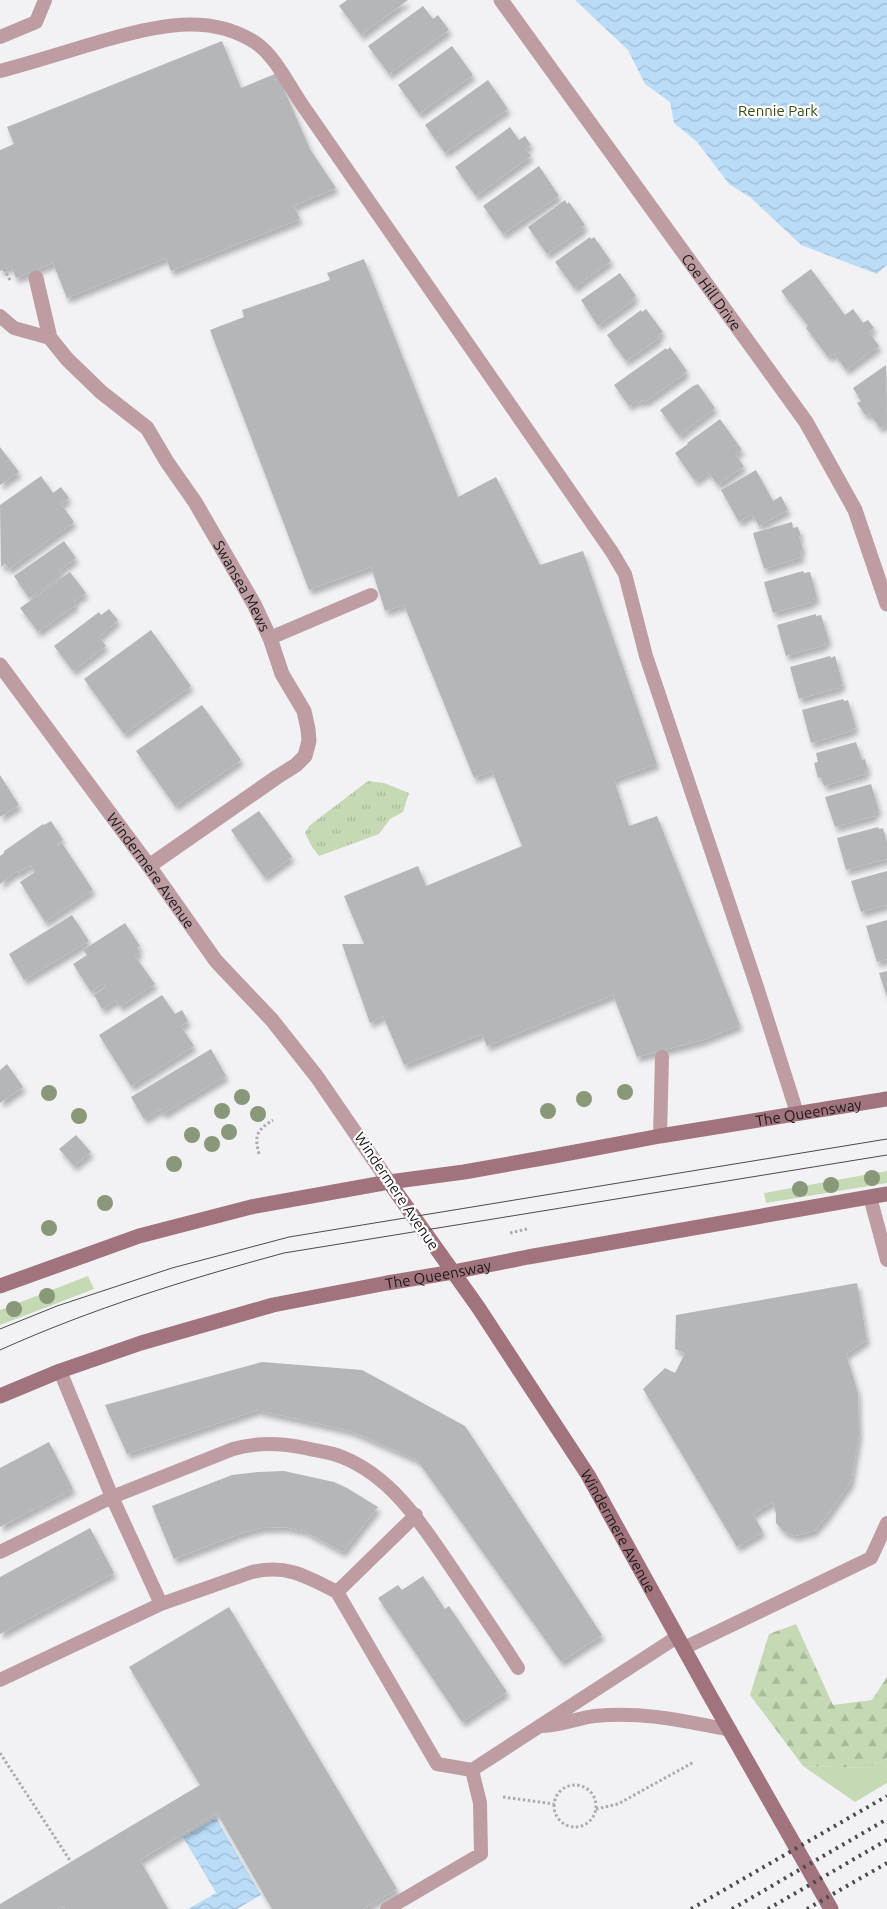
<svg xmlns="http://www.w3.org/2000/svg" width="887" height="1909" viewBox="0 0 887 1909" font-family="Ubuntu,sans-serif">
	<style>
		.green { fill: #c4d9b4 }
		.forest { fill: url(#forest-firs) }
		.park { fill: url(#park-tufts) }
		.water { fill: url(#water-waves) }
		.building { fill: #b5b6b8; filter: url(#shadow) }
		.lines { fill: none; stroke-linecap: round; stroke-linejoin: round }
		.path { stroke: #acacaf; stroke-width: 3; stroke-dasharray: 2.5 2.5; stroke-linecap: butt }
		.lane { stroke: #bd9da2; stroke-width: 14 }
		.street { stroke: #bd9da2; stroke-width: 15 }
		.secondary { stroke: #a1737c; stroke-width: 15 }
		.tram { stroke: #4b4b4d; stroke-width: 1 }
		.rail { stroke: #4b4b4d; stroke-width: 4; stroke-dasharray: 2.5 5; stroke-linecap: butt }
		.tree { fill: #889878 }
		.labels { text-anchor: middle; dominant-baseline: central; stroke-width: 4.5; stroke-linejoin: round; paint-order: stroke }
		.park-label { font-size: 15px; fill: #324f11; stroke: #fff }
		.street-label { font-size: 15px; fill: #19191a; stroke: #fff }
	</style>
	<defs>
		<pattern id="forest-firs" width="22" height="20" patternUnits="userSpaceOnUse" patternTransform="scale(1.25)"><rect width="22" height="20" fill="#c4d9b4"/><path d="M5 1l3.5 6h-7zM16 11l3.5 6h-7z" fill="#a8ba9a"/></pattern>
		<pattern id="park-tufts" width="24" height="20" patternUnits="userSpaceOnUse" patternTransform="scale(1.25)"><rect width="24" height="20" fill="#c4d9b4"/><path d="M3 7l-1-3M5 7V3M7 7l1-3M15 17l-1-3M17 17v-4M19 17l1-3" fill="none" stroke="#a8ba9a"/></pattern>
		<pattern id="water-waves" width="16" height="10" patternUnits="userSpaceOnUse" patternTransform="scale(1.25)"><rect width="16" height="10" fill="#badcf7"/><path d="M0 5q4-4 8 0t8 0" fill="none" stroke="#9fbcd3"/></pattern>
		<filter id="shadow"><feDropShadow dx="3" dy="5.5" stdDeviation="2.5" flood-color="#0004"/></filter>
	</defs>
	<rect width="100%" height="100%" fill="#f2f2f5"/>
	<!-- green -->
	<path class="green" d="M887,1171V1183L766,1203L764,1193Z
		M88,1276L94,1289L0,1325V1310Z
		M887,1758V1783L855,1802L803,1766L868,1768Z"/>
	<!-- forest -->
	<path class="forest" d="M796,1624L833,1705L872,1700L887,1677V1758L868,1768L803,1766L750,1695L769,1634Z"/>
	<!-- park -->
	<path class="park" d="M368,781L384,783L409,793L403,812L390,819L379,834L319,856L312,847L305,833L309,826Z"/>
	<!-- water -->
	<path class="water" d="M575,0H887V265L877,274L801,245L751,198L729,184L697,142L674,123L670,102L645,84L628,50Z
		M216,1818L261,1895L237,1909H188L216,1893L183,1837Z"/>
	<!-- building -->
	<path class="building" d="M347,0H408L361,35L339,6Z
		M423,6L433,19L438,15L449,30L389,74L368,46Z
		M222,41L241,88L277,73L310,149L336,188L294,206L300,219L171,271L166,258L67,298L53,263L16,278L11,266L0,271V150L14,144L7,127Z
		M452,46L473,75L419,114L398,85Z
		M488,80L508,109L445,153L425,125Z
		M510,127L519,140L525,136L531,145L525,149L531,156L476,196L455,167Z
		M539,166L559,196L503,234L483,206Z
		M565,200L567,204L569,202L585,225L582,227L583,229L547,254L528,227Z
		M590,237L591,239L594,237L611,261L574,288L555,262Z
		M364,259L458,497L496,477L540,565L583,551L657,764L614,779L629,826L657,816L740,1025L703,1040L637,1057L613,995L487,1046L482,1034L404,1065L383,1016L370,1023L342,944H364L344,896L418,866L426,886L522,846L492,771L474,778L404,605L385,611L371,567L309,590L210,330L244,317L242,310L330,280L327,273Z
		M811,269L845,315L853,309L863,323L868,320L874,328L869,332L879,346L846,370L834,354L828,357L806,328L808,326L781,291Z
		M620,273L636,296L633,298L634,300L598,326L581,300Z
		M646,309L663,332L658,335L660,338L626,361L607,335L641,310L642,312Z
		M670,347L687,371L684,373L685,374L645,402L643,400L639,403L637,400L629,406L614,385L666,348L667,350Z
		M886,365L887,424L880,428L869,413L866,416L857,403L861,401L853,388Z
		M698,384L715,408L679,436L660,410L693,386Z
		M720,419L742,450L735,454L744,466L718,485L708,472L695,481L675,453L688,444L687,443Z
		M0,447L19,472L0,485Z
		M756,470L773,501L781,496L788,510L759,526L752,514L739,522L721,490Z
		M41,476L53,493L61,487L69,498L61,504L74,522L9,569L5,564L1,567L0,505Z
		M792,522L793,528L798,527L801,536H799L803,550L800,551L802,557L764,569L753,533Z
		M64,541L76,558L59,571L62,575L29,598L14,576Z
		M803,571L804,573L810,572L817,598L812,600V602L773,613L764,582Z
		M70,572L86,593L74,601L76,605L38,632L20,608Z
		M109,609L118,620L99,637L106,646L73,671L54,646L99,612L101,615Z
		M816,614V616L821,615L829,641L824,643L825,645L786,656L777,625Z
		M151,630L191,686L124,734L84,679Z
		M830,656L831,658L835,656L843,685L839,686V688L799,699L790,667Z
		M843,699L844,701L848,700L856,728L851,729L852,731L811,743L802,710Z
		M202,705L241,760L175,806L136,751Z
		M856,742L862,760L865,759L868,770L865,771L866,774L824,786L821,777L818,778L814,763L818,762L816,753Z
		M0,775L19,805L0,817Z
		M871,784L879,811L874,812L875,816L835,827L825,797Z
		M259,811L292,857L264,877L231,830Z
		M51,821L63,840L57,844L58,846L62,843L93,890L45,922L20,882L35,872L30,865L18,873L17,871L0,884V856L4,853V851L43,824L44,825Z
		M878,827L879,829L883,828L887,842V859L846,870L837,838Z
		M887,871V905L861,912L851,881Z
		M72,915L89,941L24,980L9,954Z
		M887,920V959L877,962L866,926Z
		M125,923L140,946L137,948L140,952L135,956L155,984L120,1007L116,1000L102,1009L94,995L106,987L104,983L91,992L73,964L87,955L83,950Z
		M887,971V997L879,973Z
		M162,995L175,1014L182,1010L188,1021L181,1026L194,1046L131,1086L99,1035Z
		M211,1049L226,1076L163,1114L161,1109L144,1119L131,1097Z
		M7,1064L23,1087L0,1103V1070Z
		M76,1135L91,1152L74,1166L59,1149Z
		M857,1283L867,1340L846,1354L858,1393L859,1435L851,1482L827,1516L814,1531L795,1536L783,1531L776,1523V1514L773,1502L753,1514L763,1532L737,1547L643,1389L665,1368L675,1373L685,1353L675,1349L676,1315Z
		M262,1362L362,1370L465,1426L602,1635L561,1662L417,1460L351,1431L257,1410L127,1454L105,1405Z
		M49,1442L73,1489L0,1527V1468Z
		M284,1471L334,1482L347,1488L378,1507L343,1552L304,1531L284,1527L261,1528L242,1533L174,1559L152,1506L232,1475L258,1472Z
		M90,1528L114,1573L0,1634V1577Z
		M423,1576L445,1609L449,1606L507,1692L462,1722L378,1598L398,1585L402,1590Z
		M229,1607L397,1889L363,1909H272L217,1813L140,1860L168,1909H65L63,1906L57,1909H0V1904L200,1785L129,1667Z"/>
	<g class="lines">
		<!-- path -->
		<path class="path" d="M4,269L11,282
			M259,1154C254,1135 257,1130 273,1120
			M510,1233L527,1229
			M0,1753L71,1862
			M554 1806a21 21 0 1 1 42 0a21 21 0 1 1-42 0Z
			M503,1797L554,1804
			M596,1809L618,1804L694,1762"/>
		<!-- lane -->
		<path class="lane" d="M0,37L36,22L45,0
			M0,71C34,62 68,51 102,41C153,27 208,11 256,43C276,57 289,86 303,106L612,552L625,574L646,656L757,987L797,1113
			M0,316L14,328L50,338
			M270,638L371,595
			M660,1136L662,1057
			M870,1197L887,1260
			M60,1371L112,1497L161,1604
			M0,1552L112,1497L233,1449C257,1442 281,1443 305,1448C317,1451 331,1452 342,1457C396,1478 428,1534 459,1579C479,1609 499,1638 518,1668
			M337,1592L437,1764L472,1770L677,1637
			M684,1648L871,1558L887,1523
			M0,1680L161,1604L252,1572C287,1564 306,1576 337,1592L416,1515
			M542,1726C562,1726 576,1718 595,1716C642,1711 684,1721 730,1730
			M387,1909L481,1854L480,1803L472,1770"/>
		<!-- street -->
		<g class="street">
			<path id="s1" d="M501,0L806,422L855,510L887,604"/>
			<path id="s2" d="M36,278L50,338L67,359L101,392L147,428L167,462L195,502L254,604L270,638L282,674L304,711L308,729L309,741L305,756L296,765L277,777L149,866"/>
			<path id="s3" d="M0,665L149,866L216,961L272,1020L317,1077L389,1182"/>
		</g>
		<!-- secondary -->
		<g class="secondary">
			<path id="s4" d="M389,1182L478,1307L588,1475L709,1694L831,1909"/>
			<path id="s5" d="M0,1286L139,1236L251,1207L389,1182L464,1172L554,1156L660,1136L887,1099"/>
			<path id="s6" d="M0,1396L60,1371L141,1343L273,1305L387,1283L453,1272L528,1257L887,1194"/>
		</g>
		<!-- tram -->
		<path class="tram" d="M0,1329L57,1306L172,1268L289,1237L887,1139
			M0,1350C91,1309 188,1279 284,1253L887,1155"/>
		<!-- rail -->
		<path class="rail" d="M691,1909L887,1796
			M732,1909L887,1819
			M768,1909L887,1840
			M807,1909L887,1863"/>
	</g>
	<!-- trees -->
	<g class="tree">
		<circle cx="625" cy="1092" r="8"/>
		<circle cx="49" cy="1093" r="8"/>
		<circle cx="242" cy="1097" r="8"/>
		<circle cx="584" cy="1099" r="8"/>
		<circle cx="222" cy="1111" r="8"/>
		<circle cx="548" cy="1111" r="8"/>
		<circle cx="258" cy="1114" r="8"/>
		<circle cx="79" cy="1116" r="8"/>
		<circle cx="229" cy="1132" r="8"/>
		<circle cx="192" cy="1135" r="8"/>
		<circle cx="212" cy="1144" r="8"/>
		<circle cx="174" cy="1164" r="8"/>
		<circle cx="872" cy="1178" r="8"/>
		<circle cx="831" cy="1185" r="8"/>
		<circle cx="800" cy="1189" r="8"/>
		<circle cx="105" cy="1203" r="8"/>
		<circle cx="49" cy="1228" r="8"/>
		<circle cx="47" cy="1296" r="8"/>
		<circle cx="14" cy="1309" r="8"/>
	</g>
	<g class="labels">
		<!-- park labels -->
		<g class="park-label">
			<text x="778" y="110">Rennie Park</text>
		</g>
		<!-- street labels -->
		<g class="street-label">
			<text stroke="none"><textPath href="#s1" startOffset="360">Coe Hill Drive</textPath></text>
			<text stroke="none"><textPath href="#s2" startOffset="379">Swansea Mews</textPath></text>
			<text stroke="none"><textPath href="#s3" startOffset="255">Windermere Avenue</textPath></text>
			<text stroke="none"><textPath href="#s5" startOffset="829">The Queensway</textPath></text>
			<text transform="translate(397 1191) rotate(56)">Windermere Avenue</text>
			<text stroke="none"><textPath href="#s6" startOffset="456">The Queensway</textPath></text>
			<text stroke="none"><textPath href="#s4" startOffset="418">Windermere Avenue</textPath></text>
		</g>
	</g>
</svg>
